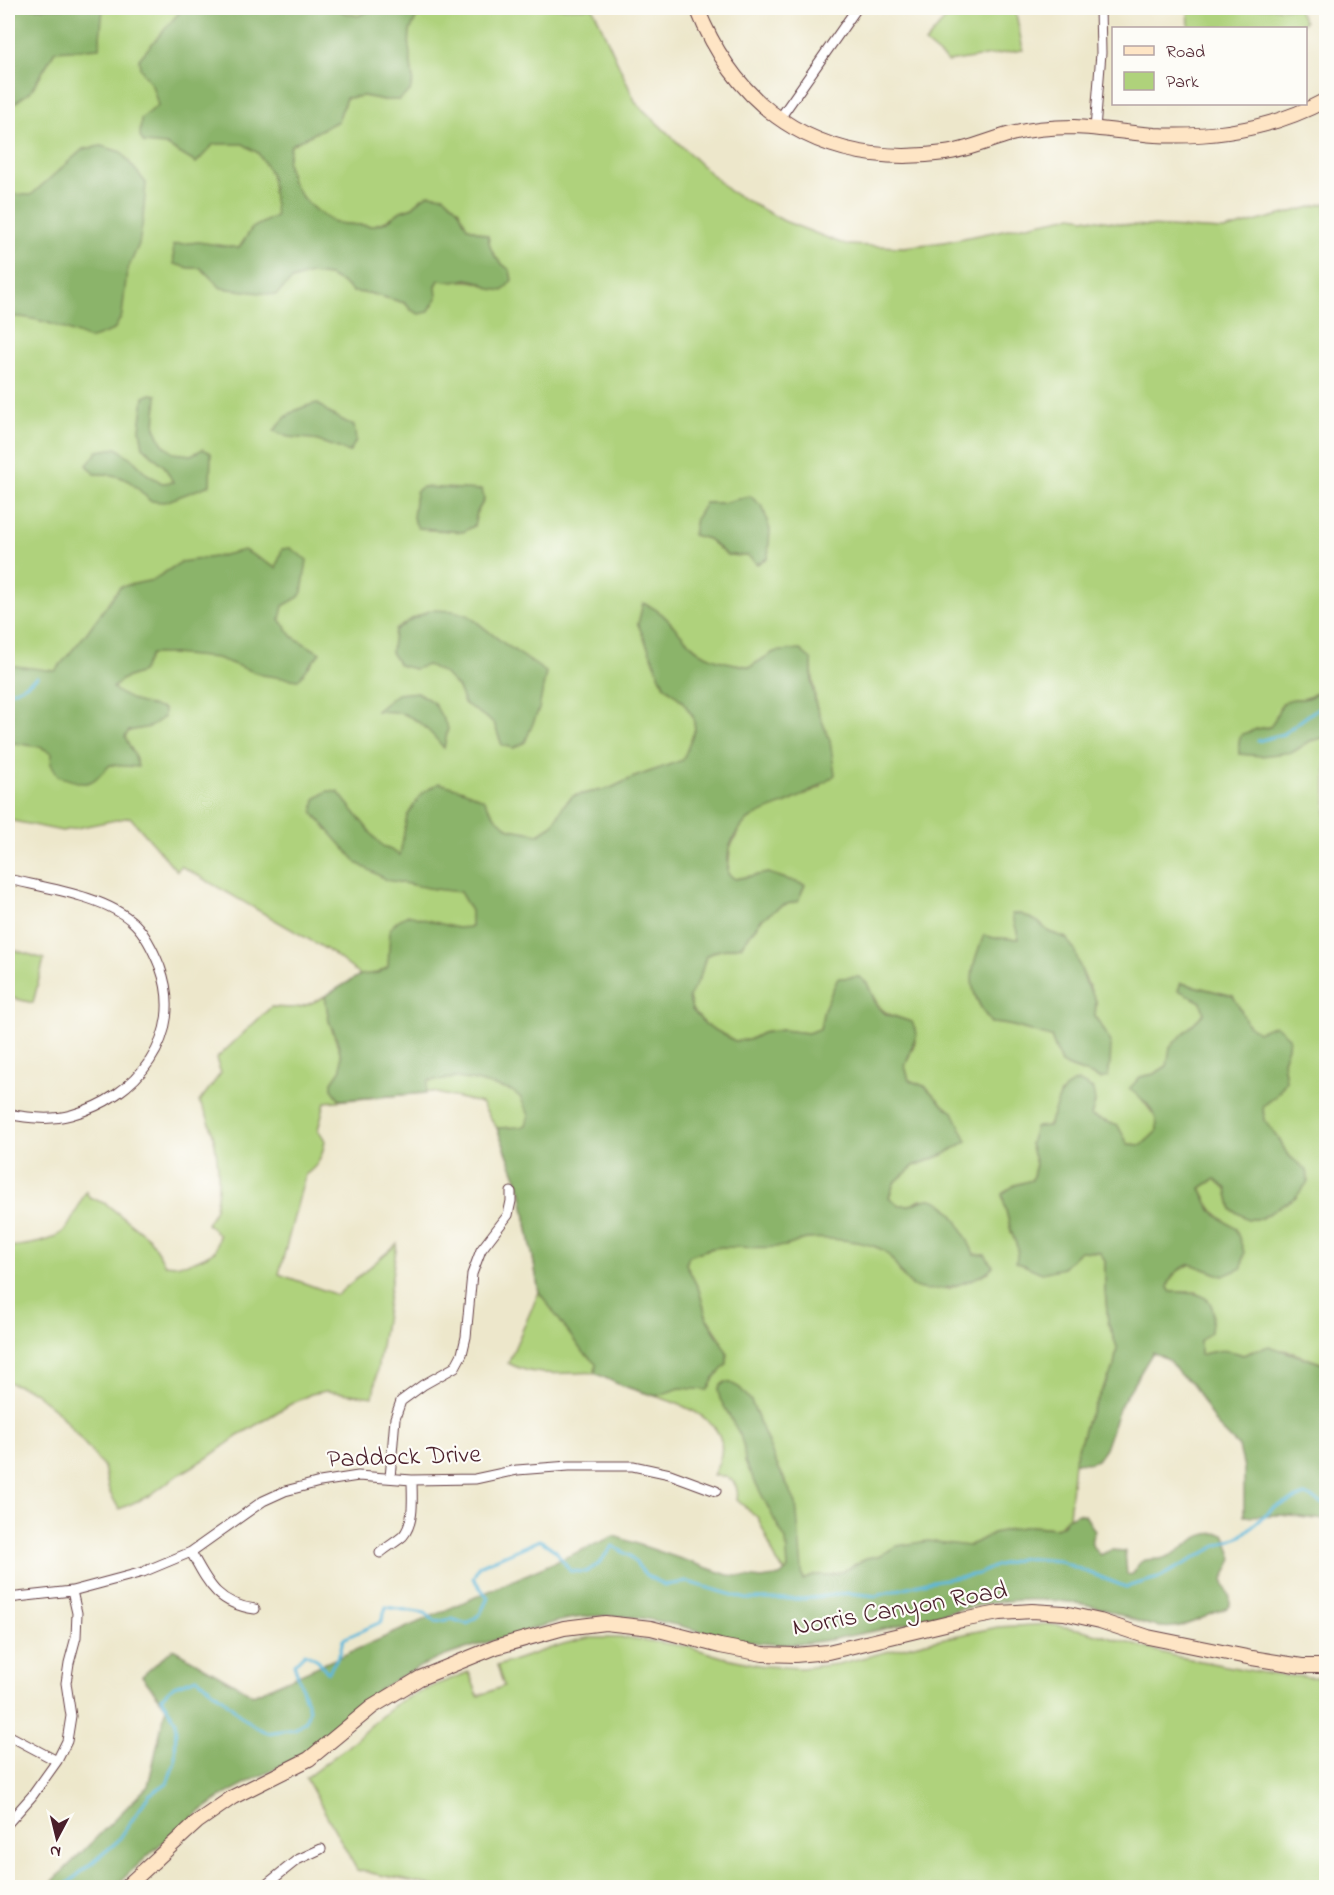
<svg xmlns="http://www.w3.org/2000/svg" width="1334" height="1895" viewBox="0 0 1334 1895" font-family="'Indie Flower',sans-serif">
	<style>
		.green { fill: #afd27b; stroke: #7c7853; stroke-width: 1.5; fill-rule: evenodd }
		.forest { fill: #8bb46b; stroke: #6a6a4b; stroke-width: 1.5 }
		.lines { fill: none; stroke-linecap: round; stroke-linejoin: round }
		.stream { stroke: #5db8db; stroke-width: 3 }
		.street-casing { stroke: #623d43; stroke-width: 11 }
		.secondary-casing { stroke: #623d43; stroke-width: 16 }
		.street { stroke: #fff; stroke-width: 9 }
		.secondary { stroke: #fee5c5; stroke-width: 14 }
		.labels { text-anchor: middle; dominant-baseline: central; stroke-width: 4.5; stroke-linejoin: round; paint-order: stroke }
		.street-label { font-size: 26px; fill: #4a1f2b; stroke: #fdfcf7 }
	</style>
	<rect width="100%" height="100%" fill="#fdfcf7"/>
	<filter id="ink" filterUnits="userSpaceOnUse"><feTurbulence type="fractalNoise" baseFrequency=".0167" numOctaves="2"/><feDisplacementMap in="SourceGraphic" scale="12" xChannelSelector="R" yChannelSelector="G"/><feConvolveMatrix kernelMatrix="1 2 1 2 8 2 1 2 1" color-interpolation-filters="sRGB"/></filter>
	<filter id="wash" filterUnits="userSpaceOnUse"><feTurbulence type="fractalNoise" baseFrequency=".008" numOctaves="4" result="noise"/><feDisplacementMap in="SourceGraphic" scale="24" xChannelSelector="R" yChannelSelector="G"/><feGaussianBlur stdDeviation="1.35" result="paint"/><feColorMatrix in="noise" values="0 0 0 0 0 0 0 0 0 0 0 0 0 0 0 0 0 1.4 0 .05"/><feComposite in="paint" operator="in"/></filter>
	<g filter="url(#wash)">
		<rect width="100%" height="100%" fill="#ede7cb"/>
		<!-- green -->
		<path class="green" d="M8,8H217L329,276L343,283L353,292L369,293L405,303L411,310L436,286L439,280C462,283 470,276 491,289L499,262L490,248L488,236L467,227L458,209L422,198L413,207L401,211L386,221L371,226L335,223L316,211L302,197L292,182L287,161L291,145L338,121L346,98L364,96L384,100L413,80C411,65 406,45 410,30C413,22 419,16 419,8H593L636,103L729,191L784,221L846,245L904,247L944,242L1072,216L1130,225L1224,230L1326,203V685C1320,688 1317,693 1311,696C1302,702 1288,695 1281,706C1276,713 1276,721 1270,727L1257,729L1242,735L1239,742V754L1293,752L1310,741L1326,737V1365L1285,1350L1258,1349L1243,1355C1226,1349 1216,1350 1200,1355L1197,1292H1171L1168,1288C1171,1274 1177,1270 1191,1264L1223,1276L1236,1229C1216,1215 1211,1211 1201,1188L1215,1179L1227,1189L1232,1210L1249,1219H1260L1307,1171L1287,1154L1279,1139L1264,1120L1263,1106L1276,1096L1286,1081L1283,1061L1288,1046C1276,1041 1253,1034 1246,1022C1241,1014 1238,1004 1233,996L1181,983L1179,990L1201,1002L1204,1013L1193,1024L1167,1066L1154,1074L1140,1077L1141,1098L1157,1119V1131L1142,1145L1128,1144L1118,1126L1091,1116L1095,1102L1061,1093C1053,1120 1050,1124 1030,1144L1036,1164L1032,1180L1015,1185L1002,1194L1011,1231L1018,1249L1063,1268L1080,1251L1100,1252L1105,1261V1290L1108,1322L1117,1347L1114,1367L1087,1420L1074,1462L1069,1517L1056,1528L1029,1526L993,1533L969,1546H897L879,1556L866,1558L844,1571L831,1575H815L803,1580L798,1543L785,1480L775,1461L751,1401L795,1552L794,1583L777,1562L758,1518L737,1500C740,1483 729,1474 713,1476C716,1469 720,1461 721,1454C729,1413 661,1398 632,1389C620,1385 605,1374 594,1373C588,1372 581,1373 575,1373C551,1374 530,1375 508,1363L539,1292L521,1189L497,1128L481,1103L432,1092L325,1102L318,1130L325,1140C323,1155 319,1166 305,1175L279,1274L337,1295L397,1244L373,1397L326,1391L311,1394L289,1405L238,1436L207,1458L175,1477L149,1496L119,1509L109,1491L104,1467L58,1412L33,1391L8,1382V1247C24,1246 54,1242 66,1229C73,1220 80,1202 86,1191L89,1197L106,1204L149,1238L165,1264C185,1267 198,1261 215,1251L219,1235L207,1224C210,1219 214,1213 215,1207C222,1178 217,1126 199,1102L221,1073L216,1059L271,1007C297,1009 302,1009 325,996L329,1021L339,1049L360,975L331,952L181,866L177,871L130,817L62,831L8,820ZM482,490L484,500L477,512L474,526C458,535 446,529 428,530L469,491ZM750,496L748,556L727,555L708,539L694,535L705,503H723ZM469,616L502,642L545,672L525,742L502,745L494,723L487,717ZM669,621C681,635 694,651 712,658C724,663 738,664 750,667L774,652L811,660L816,706L830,741L821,787L790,801L759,812L742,825L730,848L728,874L735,879L768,873L804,885L798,901L781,906L762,919L741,946L716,951L706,956L700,977L688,997L692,1010L706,1025L735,1041L749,1040L762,1033L782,1030L808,1033L820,1029L824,1009L867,983C881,1014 881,1012 912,1022L915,1042L905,1067L909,1080L926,1087L943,1105L953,1112L945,1154L914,1166L894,1183L889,1197L899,1206L912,1205L922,1199L946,1207L956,1219L974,1254L989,1272L948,1289L902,1276C897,1266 893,1256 883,1250C868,1241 824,1236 806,1239C795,1241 786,1246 775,1246C758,1247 742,1247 725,1247C713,1246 700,1252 689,1256L686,1264L699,1290L707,1318L721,1339V1371L529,833L539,834L553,825L564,805L573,796L611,788L632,778L684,760L695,729L693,716L682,701L664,685L638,624ZM1038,922L1049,932L1066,938L1096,1001L1095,1017L1105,1031L1100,1079C1087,1072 1074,1070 1061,1063L1051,1037C1031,1032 1012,1023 991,1023C968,991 970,971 984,936L994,938L1019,939Z
			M343,8H375L358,16L342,12Z
			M955,8H1015L1023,50L948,62L925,43Z
			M1188,8H1297L1305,22L1292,28H1189Z
			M8,948L44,959L33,1003L8,997Z
			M1048,1624L1083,1630L1174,1656L1274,1675L1326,1678V1887H438L357,1870L306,1778L347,1747L379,1718L400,1701L438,1684L469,1672L478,1696L504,1686L497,1666L563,1644L587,1638H629L690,1647L722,1657L763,1666L801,1668L838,1664L926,1642L998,1627Z"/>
		<!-- forest -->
		<path class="forest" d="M8,8H103L99,48L55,51L31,91L11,106L8,112Z
			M183,8H343L342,12L358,16L375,8H419V12L410,31L409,47L413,80L410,91L399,100H384L364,96L346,98L338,121L291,145L287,162L292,182L302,197L316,211L335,223L371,226L386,222L401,211L413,207L422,198L429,194L444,196L458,209L467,227L488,236C490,253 497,261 510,270L512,280L503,291L491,289L480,282L467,279L454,282L439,280L436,286L437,298L428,312L419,314L411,310L405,303L369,293L353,292L343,283L329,276L310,274L292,280L276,295L221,288L201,268H189L174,264L173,245L198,242L239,248L252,228L276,216L271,174L258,153L243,144H214L196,163L166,145L144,143L140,137L141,119L158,105L152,85L140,68L139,59Z
			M101,146L121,152L146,183L143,219L139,244L127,271L122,315L114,330L90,339C65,329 35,315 8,317V194L31,195L83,149Z
			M151,394L157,395L155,428L162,443L173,453L191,455L203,449L211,453L210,485L165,502L150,501C132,481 123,473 95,474L87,465L98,451L117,448L132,459L147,474L162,483L173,482L164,466L143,447L140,429L144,397Z
			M317,403L331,414L354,426L356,440L350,452L312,439L288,437L274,431C288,412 295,409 317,403Z
			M422,487L482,490L484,500L477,512L474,526L463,532L418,528L413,518L416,492Z
			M750,496L763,507L770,530L768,558L757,564L748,556L727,555L708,539L693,535L696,518L705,503H723Z
			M290,548L307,560L302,592L299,597L283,606L280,619L293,637L320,653L298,680L262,675L217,658L172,654H151L142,672L123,679L113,688C128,701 146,705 164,709V717L150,727L129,731L125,737L135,756L138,767L110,765C88,789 87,785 58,776L51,764L52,753L40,747L8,742V665L55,671L85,635L120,587L153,580L181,562L220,556L244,550L276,568L282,549Z
			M643,603C669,613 675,632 696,649C711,661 731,663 750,667L774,652L799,649L812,660V683L816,706L830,741L835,775C821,786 807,794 791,801C763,813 742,814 730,846C727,854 728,866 728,874L735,879L768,873L805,885L798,901L781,906L762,919L741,946L716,951L706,956L700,977L689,997L692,1010L706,1025L735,1041L749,1040L762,1033L782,1030L808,1033L820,1029L824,1009L838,978L859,977L867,983L877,1006L886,1014L912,1022L917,1033L905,1066L909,1080L926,1087L943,1105L953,1112L967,1141L945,1154L914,1166L894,1183L889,1197L899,1205C903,1205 909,1206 913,1204C920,1202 923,1198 931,1199C952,1202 966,1237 974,1254L985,1255L993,1266C983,1279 939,1293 921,1289C901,1285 899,1262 884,1251C869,1241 825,1237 807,1239C799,1240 792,1245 785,1246C765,1249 745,1247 725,1247C713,1246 700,1252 689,1256L686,1264L699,1290L707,1319L727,1352V1364L714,1378L708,1390L680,1388L656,1396L620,1385L595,1373L596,1364L581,1350L539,1292L521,1189L497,1128L521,1127L526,1125L529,1115L520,1097L512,1091L476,1081L456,1078L428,1081L426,1093L340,1100L332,1089V1082L341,1069V1056L337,1039L329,1021L325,996L360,975L378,973L388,967L390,929L397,921L408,915L457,928L471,927V911L460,892L434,889L387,880L358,864L313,813L315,799L328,791L338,792L375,838L383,846L400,855L407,816L422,793L439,783L463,790L483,799L496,818L510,829L539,834L553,825L564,805L573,796L611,788L632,778L683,760L695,729L693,716L682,701L664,685L638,624Z
			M431,610L454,611L469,616L502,642L546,672L539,709L525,742L514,748L502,745L494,723L464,703L458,688L445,674L428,665L414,669L399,665L391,652L395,630L412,619Z
			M1326,685V737L1310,741L1293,752L1261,756L1239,754V742L1241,735L1257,729L1270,727C1276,721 1276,712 1282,705C1290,695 1300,702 1310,697C1315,695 1320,688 1326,685Z
			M417,692L434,703L448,728L444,748C432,734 419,718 400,713C393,711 384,712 376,711L397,694Z
			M1012,914H1021L1038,922L1049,932L1066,938L1074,949L1085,981L1096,1001L1095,1017L1105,1031L1111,1045L1110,1064L1108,1077L1100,1079C1087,1072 1074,1070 1061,1063L1051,1037C1031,1032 1012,1023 991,1023C966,988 968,975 984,935L994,938L1019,939Z
			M1181,983L1233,996L1241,1010L1247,1024L1258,1032L1275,1025L1289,1037L1288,1046L1283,1061L1286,1081L1276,1096L1263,1106L1264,1120L1279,1139L1287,1154L1307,1171L1308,1182L1296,1197L1260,1219H1248L1232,1210L1227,1189L1215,1179L1201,1188L1208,1205L1216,1215L1236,1229L1244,1252L1242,1268L1223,1276L1191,1264C1177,1270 1171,1274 1168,1288L1171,1292C1186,1292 1212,1291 1213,1313C1213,1319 1211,1326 1211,1332L1200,1341V1355C1218,1350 1225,1348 1243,1355L1269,1346L1326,1365V1520L1280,1515L1244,1516V1468L1239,1447L1216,1424L1192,1383L1179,1374L1170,1361L1153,1352L1120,1406L1105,1449L1097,1460L1088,1463L1074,1462L1087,1420L1114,1367L1117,1347L1108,1322L1105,1290V1261L1100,1252L1080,1251L1063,1268L1042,1273L1016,1262L1018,1249L1011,1231L1002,1194L1015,1185L1032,1180L1036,1164L1030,1144L1035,1127L1048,1126C1057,1109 1057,1087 1078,1081L1093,1089L1095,1102L1091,1116L1118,1126L1128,1144L1142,1145L1157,1131C1158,1111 1145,1100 1129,1089L1140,1077L1154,1074L1167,1066L1170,1047L1204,1013L1201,1002L1178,990Z
			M725,1382L731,1383L740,1388L751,1401L775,1461L796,1503L803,1580L815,1575H831L844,1571L866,1558L879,1556L897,1546L928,1541L969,1546L993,1533L1011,1529L1029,1526L1056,1528L1063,1524L1067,1518L1078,1513L1085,1515L1095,1531C1089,1542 1091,1547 1100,1555L1111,1550L1125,1551L1127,1575L1133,1574C1135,1570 1137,1565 1141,1562C1148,1557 1156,1561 1164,1558C1189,1550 1193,1529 1224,1534L1226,1538L1233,1559L1223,1580L1230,1598V1606C1224,1611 1220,1610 1214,1613C1199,1619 1191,1625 1174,1627C1150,1630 1125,1615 1103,1609C1085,1603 1063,1601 1043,1600C990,1597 939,1615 888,1628C870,1632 852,1635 834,1639C814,1642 794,1646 774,1644C705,1640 647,1606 575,1618C555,1621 536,1628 516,1634C469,1647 417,1662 377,1692C356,1708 339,1729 317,1745C287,1766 252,1778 221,1797C181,1823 148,1856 114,1887L46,1888L148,1786L166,1707L142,1676L173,1649L253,1695L614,1536L728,1575L762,1579L780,1576L788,1569L786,1540L775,1521L745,1462L744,1448L740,1435L720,1399L718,1390L720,1386Z"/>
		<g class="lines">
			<!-- stream -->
			<path class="stream" d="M8,693L26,685L37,677
				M1258,741L1283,734L1322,705L1326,704
				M62,1888L118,1841L149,1795L167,1783L175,1762L176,1721L161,1698L174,1686L197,1678L222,1698L248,1722L267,1733L295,1729L306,1720L309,1709L294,1664L305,1653L318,1660L328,1673L340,1653L343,1639L381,1622L386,1607L425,1613L436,1622L452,1619L467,1624L480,1614L488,1598L473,1578L479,1566L540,1540L556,1551L570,1571L586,1572L597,1565L613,1546L630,1556L645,1574L664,1585L688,1582L746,1599H803L849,1593L876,1596L927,1582L978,1574L995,1566L1022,1558L1059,1561L1126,1587L1158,1578L1219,1545L1241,1536L1273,1508L1305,1495L1326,1505"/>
		</g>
	</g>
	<g filter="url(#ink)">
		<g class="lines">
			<defs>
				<path id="street" d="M780,118L857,8
					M1095,129L1101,53L1100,8
					M8,879C46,888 107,896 135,924C146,935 154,952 160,967C186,1037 137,1097 71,1115C50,1121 28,1118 8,1114
					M390,1478L395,1418L401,1401L423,1385L455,1367L462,1354L466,1337L472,1274L481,1250L508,1215L511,1201V1192
					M191,1552C208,1583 217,1604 255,1609
					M380,1553C387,1547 396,1542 403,1536C415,1522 412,1497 412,1480
					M8,1598L72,1591L143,1572L191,1552L263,1501L285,1491L320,1482L358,1476L412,1480L475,1479L517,1470L569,1466H633L670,1474L716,1491
					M8,1735L57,1761
					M8,1823L32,1796L57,1761L67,1741L71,1716L66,1683L69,1663L76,1637L77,1613L72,1591
					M262,1888L297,1860L321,1849"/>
				<path id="secondary" d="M697,8C740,117 828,169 945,153C967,150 989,140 1011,134C1031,129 1053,127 1074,127C1101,128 1128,133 1155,135C1215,138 1274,128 1326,100
					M125,1888L197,1822L233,1797L309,1759L372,1707L420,1678L496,1647L564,1628L605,1623L651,1628L720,1646L763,1654L795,1655L828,1652L962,1620L999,1613L1032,1611L1064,1613L1100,1621L1148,1637L1252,1658L1302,1666H1326"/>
			</defs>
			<!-- street casing -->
			<use href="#street" class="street-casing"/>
			<!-- secondary casing -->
			<use href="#secondary" class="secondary-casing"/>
			<!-- street -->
			<use href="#street" class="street"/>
			<!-- secondary -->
			<use href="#secondary" class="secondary"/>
		</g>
	</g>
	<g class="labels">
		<!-- street labels -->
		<g class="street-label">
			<text transform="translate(404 1458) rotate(-2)">Paddock Drive</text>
			<text transform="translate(900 1610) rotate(-10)">Norris Canyon Road</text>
		</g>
	</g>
	<!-- margin -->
	<rect width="1334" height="1895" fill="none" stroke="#fdfcf7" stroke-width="30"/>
	<!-- legend -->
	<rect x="1112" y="27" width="195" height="78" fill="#fdfcf7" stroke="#b5a4a5" stroke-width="1.5"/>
	<rect x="1124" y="46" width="30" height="9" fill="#fee5c5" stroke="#b5a4a5" stroke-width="1.5"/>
	<text x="1166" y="57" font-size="18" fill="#4a1f2b">Road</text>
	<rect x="1124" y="72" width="30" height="18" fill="#afd27b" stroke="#b5a4a5" stroke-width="1.5"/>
	<text x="1166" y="87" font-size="18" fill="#4a1f2b">Park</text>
	<!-- north arrow -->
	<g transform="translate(57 1838) rotate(187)" stroke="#fdfcf7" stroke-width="4.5" paint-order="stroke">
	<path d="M0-4.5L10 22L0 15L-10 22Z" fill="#4a1f2b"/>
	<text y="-9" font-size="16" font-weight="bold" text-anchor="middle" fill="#4a1f2b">N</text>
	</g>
</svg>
